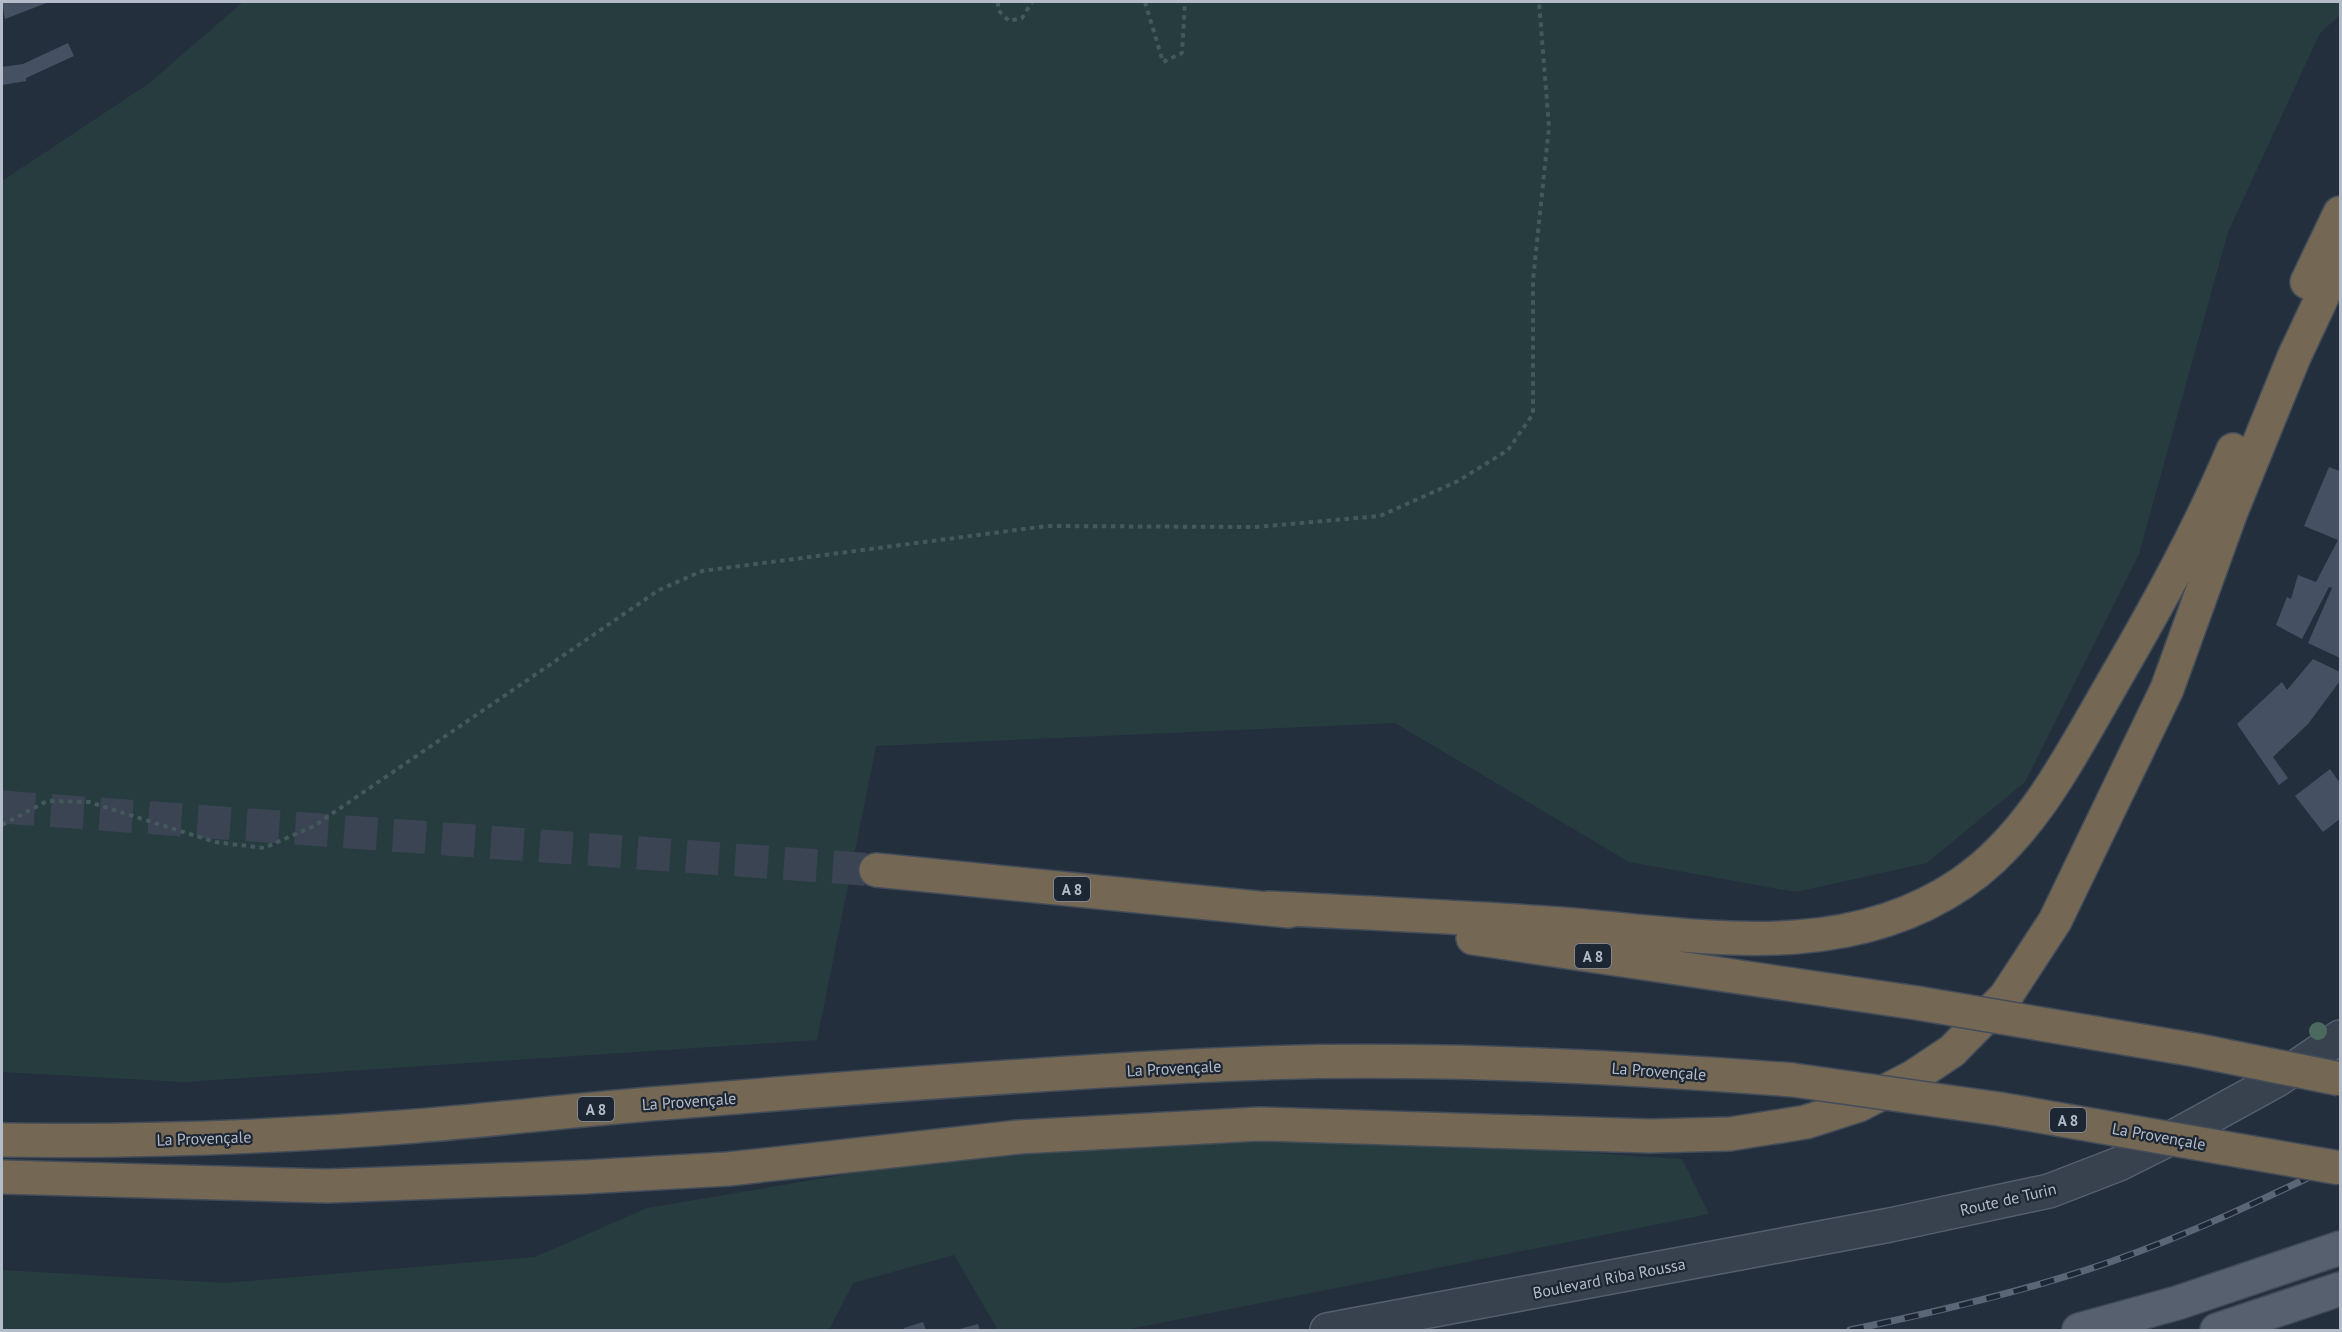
<svg xmlns="http://www.w3.org/2000/svg" width="2342" height="1332" viewBox="0 0 2342 1332" font-family="'PT Sans',sans-serif">
	<style>
		.green { fill: #263c3f }
		.building { fill: #455162 }
		.lines { fill: none; stroke-linecap: round; stroke-linejoin: round }
		.motorway-tunnel { stroke: #3a4453; stroke-width: 33; stroke-dasharray: 33 16; stroke-linecap: butt }
		.tertiary-casing { stroke: #565f6c; stroke-width: 36 }
		.primary-casing { stroke: #414a57; stroke-width: 36 }
		.motorway-casing { stroke: #434c59; stroke-width: 36 }
		.path { stroke: #44595c; stroke-width: 4; stroke-dasharray: 4.5 4.5; stroke-linecap: butt }
		.tertiary { stroke: #38414e; stroke-width: 33 }
		.primary { stroke: #56606e; stroke-width: 33 }
		.motorway { stroke: #746855; stroke-width: 33 }
		.rail-casing { stroke: #5a6575; stroke-width: 7 }
		.rail { stroke: #1d2633; stroke-width: 4.5; stroke-dasharray: 14; stroke-linecap: butt }
		.motorway-bridge-casing { stroke: #434c59; stroke-width: 36; stroke-linecap: butt }
		.motorway-bridge { stroke: #746855; stroke-width: 33 }
		.tree { fill: #4b6a5d }
		.labels { text-anchor: middle; dominant-baseline: central; stroke-width: 4.5; stroke-linejoin: round; paint-order: stroke }
		.shield { fill: #1d2633; stroke: #878f9c; stroke-width: 1.5 }
		.shield-label { font-size: 15px; font-weight: bold; fill: #b4bcc9 }
		.street-label { font-size: 16px; fill: #b4bcc9; stroke: #1d2633 }
	</style>
	<rect width="100%" height="100%" fill="#242f3e"/>
	<!-- green -->
	<path class="green" d="M243,2H2340V15L2320,33L2228,232L2139,554L2025,782L1927,863L1796,892L1629,862L1395,723L876,746L817,1040L184,1082L2,1072V181L148,84Z
		M1173,1140L1452,1144L1682,1159L1709,1214L1125,1330H998L954,1255L853,1283L829,1330H2V1270L225,1283L535,1257L647,1208L890,1167Z"/>
	<!-- building -->
	<path class="building" d="M2,2H49L5,19Z
		M68,43L74,56L26,78V81L2,85V67L23,64Z
		M2329,467L2340,471V658L2308,643L2332,588L2329,587L2302,639L2276,625L2287,597L2291,599L2298,575L2316,582L2338,540L2304,526Z
		M2313,659L2340,672V681L2308,724L2273,757L2288,778L2279,785L2237,724L2282,682L2287,690Z
		M2330,769L2340,783V819L2323,832L2295,796Z
		M923,1322L926,1330H905L904,1328Z
		M978,1324L980,1330H956Z"/>
	<g class="lines">
		<!-- motorway-tunnel -->
		<path class="motorway-tunnel" d="M2,807L876,870"/>
		<defs>
			<path id="tertiary" d="M1327,1330L1890,1225L2049,1191L2119,1164L2175,1136L2277,1080L2340,1037"/>
			<path id="primary" d="M2079,1330L2177,1303L2340,1248
				M2217,1330L2340,1289"/>
			<path id="motorway" d="M2307,282L2340,213
				M876,870L1289,911
				M1268,908C1366,913 1465,917 1562,924C1697,935 1842,965 1962,883C2031,836 2071,755 2112,684C2156,608 2199,531 2233,450
				M1473,938L1917,1003
				M2,1140C140,1142 278,1137 416,1126C503,1119 590,1108 677,1102C847,1088 1019,1075 1190,1066C1391,1055 1592,1065 1793,1080
				M2,1177L327,1186L584,1177L728,1169L1019,1137L1260,1124L1650,1136L1730,1134L1806,1122L1859,1105L1913,1077L1952,1051L2006,996L2055,921L2167,689L2231,512L2294,357L2340,259"/>
		</defs>
		<!-- tertiary casing -->
		<use href="#tertiary" class="tertiary-casing"/>
		<!-- primary casing -->
		<use href="#primary" class="primary-casing"/>
		<!-- motorway casing -->
		<use href="#motorway" class="motorway-casing"/>
		<!-- path -->
		<path class="path" d="M998,2V10L1009,21L1022,18L1032,2
			M1145,2L1163,62L1182,53L1185,2
			M2,825L47,801L89,802L215,842L264,848L314,826L659,590L702,571L1047,526L1256,527L1380,516L1458,481L1508,450L1533,414V280L1549,127L1539,2"/>
		<!-- tertiary -->
		<use href="#tertiary" class="tertiary"/>
		<!-- primary -->
		<use href="#primary" class="primary"/>
		<!-- motorway -->
		<use href="#motorway" class="motorway"/>
		<defs>
			<path id="rail" d="M1850,1330C1937,1312 2026,1291 2110,1262C2190,1234 2265,1199 2340,1162"/>
		</defs>
		<!-- rail casing -->
		<use href="#rail" class="rail-casing"/>
		<!-- rail -->
		<use href="#rail" class="rail"/>
		<defs>
			<path id="motorway-bridge" d="M1917,1003L2195,1050L2340,1079
				M1793,1080L1999,1109L2340,1168"/>
		</defs>
		<!-- motorway-bridge casing -->
		<use href="#motorway-bridge" class="motorway-bridge-casing"/>
		<!-- motorway-bridge -->
		<use href="#motorway-bridge" class="motorway-bridge"/>
	</g>
	<!-- trees -->
	<circle class="tree" cx="2318" cy="1031" r="9"/>
	<g class="labels">
		<!-- shield labels -->
		<g class="shield">
			<rect x="1054" y="877" width="36" height="24" rx="4.5"/>
			<rect x="1575" y="944" width="36" height="24" rx="4.5"/>
			<rect x="578" y="1097" width="36" height="24" rx="4.5"/>
			<rect x="2050" y="1108" width="36" height="24" rx="4.5"/>
		</g>
		<g class="shield-label">
			<text x="1072" y="889">A 8</text>
			<text x="1593" y="956">A 8</text>
			<text x="596" y="1109">A 8</text>
			<text x="2068" y="1120">A 8</text>
		</g>
		<!-- street labels -->
		<g class="street-label">
			<text transform="translate(1174 1068) rotate(-3)">La Provençale</text>
			<text transform="translate(1659 1071) rotate(4)">La Provençale</text>
			<text transform="translate(689 1101) rotate(-4)">La Provençale</text>
			<text transform="translate(2159 1136) rotate(10)">La Provençale</text>
			<text transform="translate(204 1138) rotate(-2)">La Provençale</text>
			<text transform="translate(2008 1199) rotate(-13)">Route de Turin</text>
			<text transform="translate(1609 1278) rotate(-11)">Boulevard Riba Roussa</text>
		</g>
	</g>
	<!-- border -->
	<rect width="2342" height="1332" fill="none" stroke="#b4bcc9" stroke-width="6"/>
</svg>
